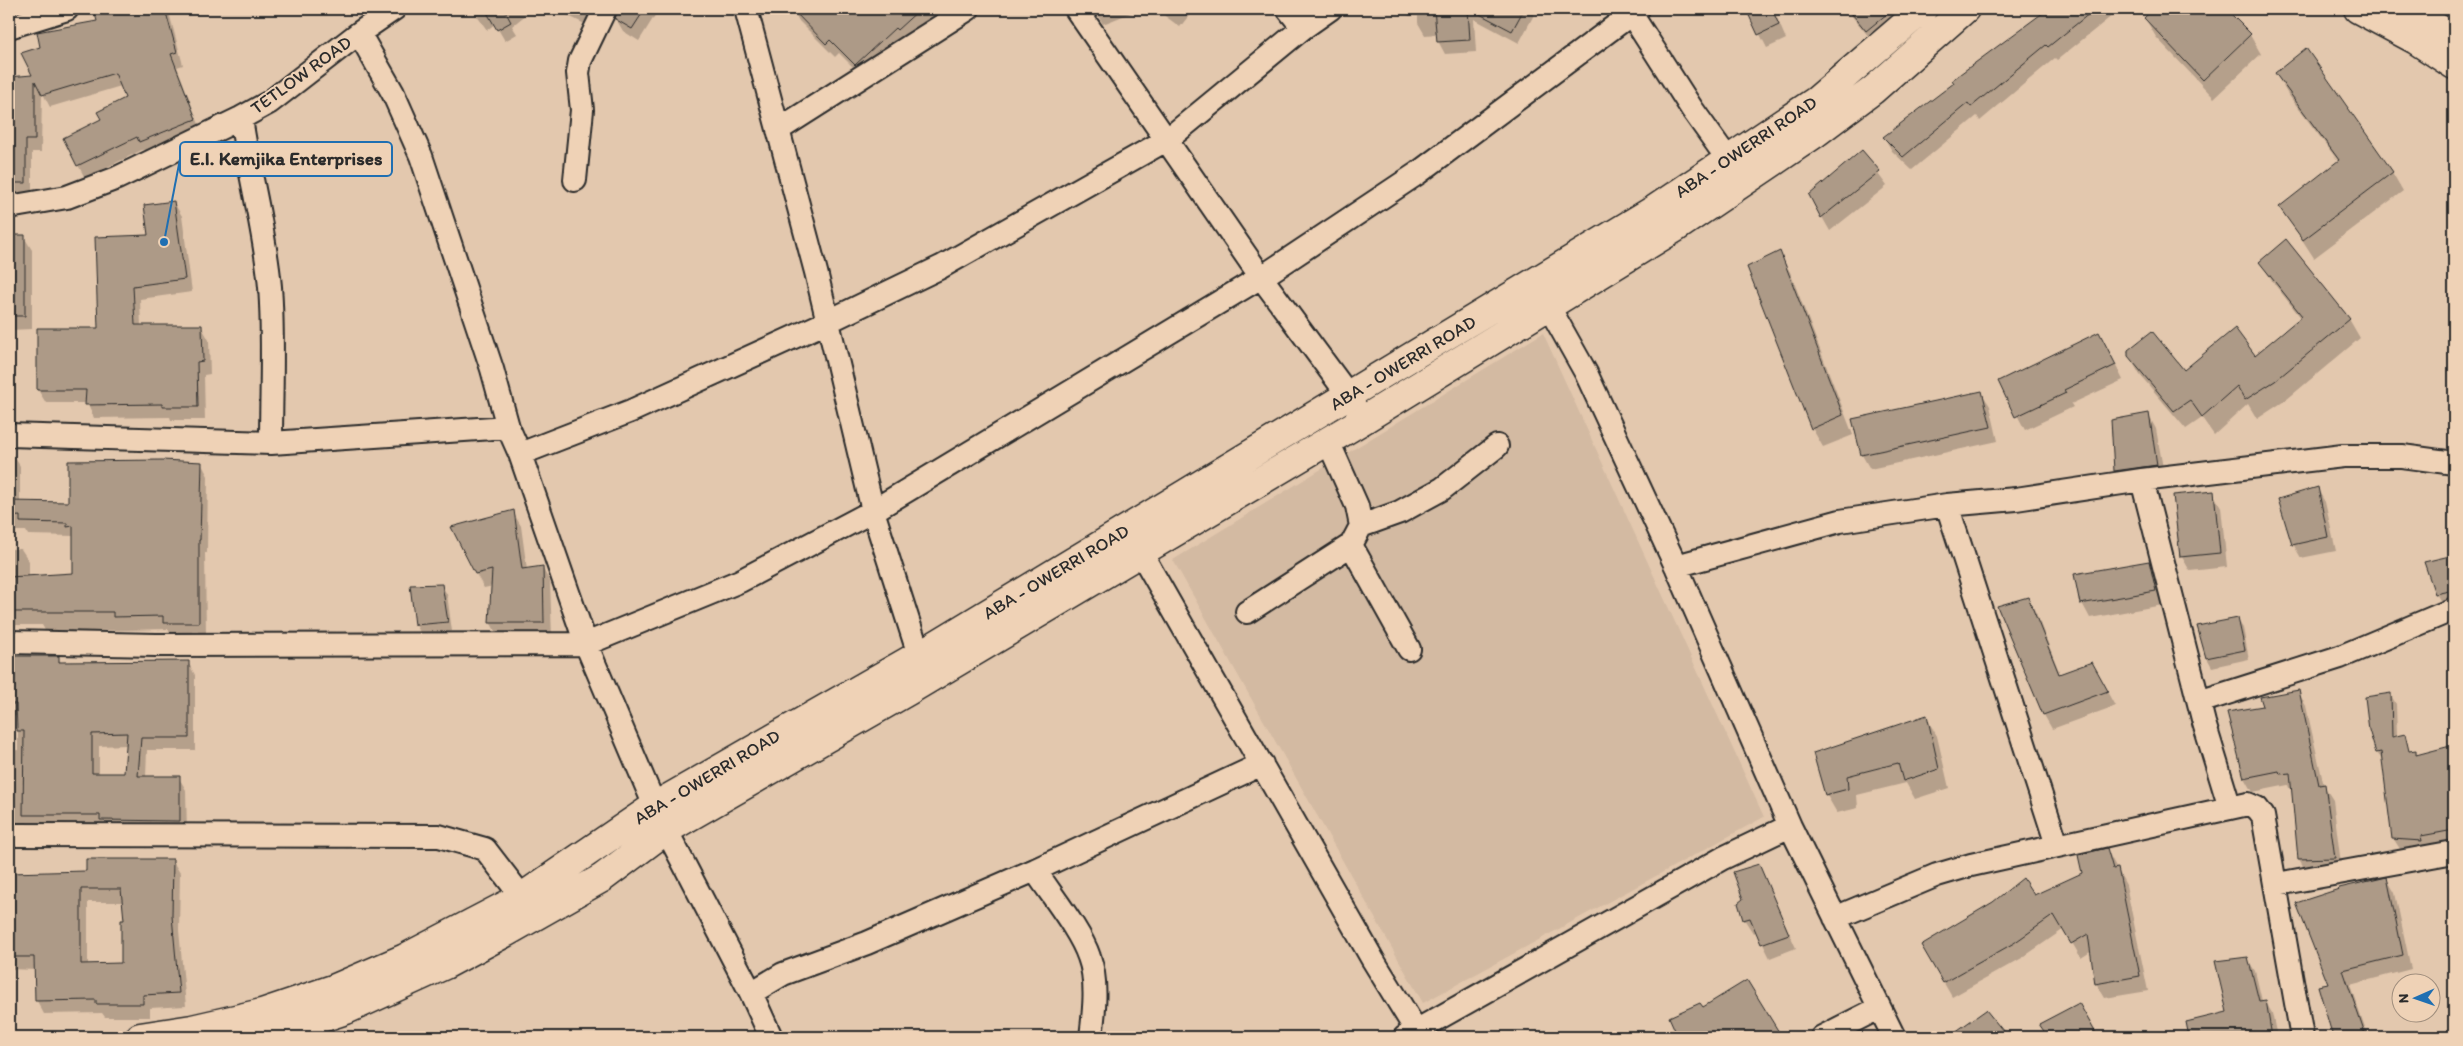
<svg xmlns="http://www.w3.org/2000/svg" width="2463" height="1046" viewBox="0 0 2463 1046" font-family="Itim,sans-serif">
	<style>
		.built { fill: #d3baa2 }
		.shadow { fill: #0003; fill-rule: evenodd }
		.building { fill: #ad9a87; stroke: #2b2b2b; fill-rule: evenodd }
		.lines { fill: none; stroke-linecap: round; stroke-linejoin: round }
		.minor-casing { stroke: #2b2b2b; stroke-width: 26 }
		.major-casing { stroke: #2b2b2b; stroke-width: 31 }
		.highway-casing { stroke: #2b2b2b; stroke-width: 31 }
		.minor { stroke: #efd2b6; stroke-width: 22 }
		.major { stroke: #efd2b6; stroke-width: 28 }
		.highway { stroke: #efd2b6; stroke-width: 28 }
		.labels { text-anchor: middle; dominant-baseline: central; stroke-width: 4; stroke-linejoin: round; paint-order: stroke }
		.street-label { font-size: 18px; fill: #2b2b2b; stroke: #efd2b6 }
		.leader { fill: none; stroke: #1f6fb2; stroke-width: 2 }
		.callout-dot { fill: #1f6fb2; stroke: #efd2b6; stroke-width: 2 }
		.callout { fill: #efd2b6; stroke: #1f6fb2; stroke-width: 2 }
		.callout-label { font-size: 19px; text-anchor: middle; font-weight: bold; fill: #2b2b2b }
	</style>
	<rect width="100%" height="100%" fill="#e3c8ae"/>
	<filter id="ink" filterUnits="userSpaceOnUse"><feTurbulence type="fractalNoise" baseFrequency=".02" numOctaves="2"/><feDisplacementMap in="SourceGraphic" scale="10" xChannelSelector="R" yChannelSelector="G"/><feConvolveMatrix kernelMatrix="1 2 1 2 8 2 1 2 1" color-interpolation-filters="sRGB"/></filter>
	<g filter="url(#ink)">
		<!-- built -->
		<path class="built" d="M1543,333L1764,817L1423,1003L1173,560Z"/>
		<!-- shadow -->
		<path class="shadow" d="M120,9H168L183,65L177,67L202,132L147,154L144,149L85,178L78,165L102,120L126,99L121,86L50,107L42,92L41,152H32V195H9V78L34,76L41,48L99,22L97,15Z
			M321,9H336L337,13L324,14Z
			M472,9H533L512,26L517,34L505,41L495,24L487,30Z
			M554,9H618L605,10L589,26Z
			M619,9H659L639,41L623,31L616,19Z
			M792,9H950L937,15L864,78L839,53L835,57L799,21Z
			M1094,9H1132L1133,12L1103,24Z
			M1161,9H1194L1180,27L1165,16Z
			M1404,9H1537L1519,43L1474,19L1476,52L1445,54L1438,41L1437,34L1425,35L1418,23V16H1409Z
			M1541,9H1557L1554,15Z
			M1747,9H1773L1786,39L1767,48Z
			M1846,9H1919L1875,44Z
			M2052,9H2110L2113,15L2057,60L2055,58L1980,121L1977,116L1912,170L1892,151L1884,137L1955,84L1953,81Z
			M2155,9H2225L2250,35L2261,54L2214,98L2156,37L2145,18Z
			M2276,74L2392,172L2403,191L2314,258L2281,207L2339,162L2287,93Z
			M1862,152L1887,186L1830,231L1822,217Z
			M174,203L182,216L192,292L140,299L141,327L201,326L209,340L210,374L204,375L205,420H171L170,417L94,418L87,403H46L38,390L99,329L149,236Z
			M9,237H24L32,250V329L9,330Z
			M1779,253L1790,272L1853,435L1823,447L1812,428Z
			M2261,262L2349,319L2360,338L2286,400L2257,419L2248,404L2214,435L2202,418L2186,429L2140,375L2129,356L2184,372L2255,356L2302,319L2272,281Z
			M2107,348L2123,380L2071,404L2073,407L2025,430L2000,382Z
			M1981,392L1990,406L1998,441L1870,469L1862,455Z
			M2148,414L2156,429L2165,479L2123,485L2115,471Z
			M12,453L20,466V502L70,503L201,463L208,476L207,553H205L206,635L172,636L168,629L46,632L42,625H9V549H21L29,561V577L74,574V536L28,535L26,531H9V454Z
			M2317,488L2325,502L2336,551L2301,558L2293,544Z
			M2213,493L2221,507L2227,567L2190,571L2182,557Z
			M513,512L521,526L527,570L542,567L550,582L552,637L498,636L490,622L493,586L484,588L476,574Z
			M2454,556V606L2444,608L2436,593L2426,563Z
			M2148,562L2157,577L2163,605L2090,618L2082,603Z
			M441,585L447,594L452,631L421,634L416,625Z
			M2028,598L2036,613L2060,674L2092,664L2115,706L2052,729L2044,715L1999,607Z
			M2237,619L2243,628L2249,659L2212,667L2207,658Z
			M58,657L61,663L188,662L195,675V750H147L146,777L179,778L186,790L187,833L9,830V751L18,750V716L9,717V658ZM127,745L125,774H99V746Z
			M2298,692L2306,706L2324,786L2333,800L2342,872L2307,873L2299,859L2293,788H2289L2288,785L2253,792L2245,778L2264,707Z
			M2391,695L2396,704L2397,735L2391,736L2395,753L2415,751L2418,756L2453,746L2454,749V846L2402,852L2393,838L2384,762L2377,753L2370,729Z
			M1926,717L1937,736L1949,788L1915,799L1906,783L1857,795L1858,808L1837,813L1826,794L1815,754Z
			M2107,850L2126,885L2148,991L2105,998L2096,983L2092,951L2081,958L2064,929L2022,958L1952,997L1922,945L2083,874Z
			M172,860L180,873L179,930L186,1006L150,1008V1017H105L102,1013L44,1014L37,1001L36,970L9,969V874L87,872ZM88,902H124L125,921L122,964L88,965Z
			M1759,866L1796,948L1770,958L1757,932L1753,933L1744,919V900Z
			M2387,879L2395,893L2411,969L2350,985L2368,1037H2334L2320,987L2330,985Z
			M2247,958L2255,971L2262,1001H2265L2272,1013L2277,1037H2191L2187,1023L2229,1012Z
			M1747,981L1781,1037H1680L1671,1018L1702,1009Z
			M1986,1012L2007,1037H1951Z"/>
		<!-- building -->
		<path class="building" d="M115,9H165L177,52L171,54L196,119L139,142L137,137L77,166L63,138L101,119L97,112L125,98L115,73L42,95L35,81V140H26V183H9V77L32,75L21,53L40,47L37,32L97,21L95,14Z
			M485,9H504L511,22L497,30Z
			M618,9H645L632,29L615,19Z
			M792,9H920L897,30L895,28L855,65L830,40L826,44Z
			M1434,9H1468L1470,40L1437,42Z
			M1470,9H1524L1512,31Z
			M1746,9H1772L1779,25L1758,35Z
			M1848,9H1893L1866,31Z
			M2048,9H2095L2048,47L2046,45L1971,107L1968,103L1903,157L1883,137L1954,83L1952,80Z
			M2153,9H2226L2251,34L2203,80L2144,18Z
			M2306,48L2393,172L2303,240L2279,207L2339,160L2275,73Z
			M1862,150L1880,171L1821,218L1809,195Z
			M174,201L185,279L133,286L135,325H202L203,361L197,362L198,407H162V404L85,405L86,390H37V328H98L95,237L148,235L144,205Z
			M9,235H25V316H9Z
			M2286,239L2350,319L2275,381L2245,400L2237,386L2202,417L2190,400L2174,411L2128,356V350L2152,331L2184,370L2235,328L2255,355L2302,316L2259,262Z
			M1780,251L1843,415L1811,429L1747,267Z
			M2099,332L2116,365L2064,390L2066,393L2015,417L1998,381Z
			M1982,391L1991,427L1861,455L1852,419Z
			M2149,413L2157,465L2114,471L2111,420Z
			M162,460L202,462L200,540H199V623H163V616L113,617V612H9V577L73,573V526L67,527V523L20,522V516L9,517V501L68,502V461Z
			M2318,487L2328,537L2292,545L2278,499Z
			M2214,491L2220,553L2180,557L2173,495Z
			M514,510L522,569L543,566L544,623H489L492,570L475,574L451,527Z
			M2454,555V590L2435,594L2424,562Z
			M2149,561L2156,591L2080,604L2074,574Z
			M442,584L448,622L415,625L410,585Z
			M2028,597L2059,674L2092,662L2108,691L2043,715L1997,606Z
			M2238,618L2245,650L2206,658L2197,626Z
			M9,656H59V662L189,661V738H141L138,776H180V821L100,820V815H23L24,731H17L16,704H9ZM127,733L124,773H92V734Z
			M2299,690L2319,785L2325,784L2335,858L2298,859L2290,773L2280,774L2279,771L2244,778L2227,712L2263,706L2260,697Z
			M2391,693L2392,737L2405,734L2409,751L2416,750V755L2454,745V830L2421,836L2422,841L2392,839L2381,752L2376,753L2369,730L2365,697Z
			M1927,715L1939,769L1903,781L1898,763L1847,776L1848,789L1825,795L1813,753Z
			M2107,848L2113,869L2118,868L2140,976L2095,984L2088,934L2071,944L2054,915L2014,943L1943,983L1921,945L1993,902L2023,878L2034,895L2082,873L2078,855Z
			M86,859H173L172,916L179,993L143,995V1004H96V1000L35,1001L34,957H9V873L86,871ZM81,889H121L124,920H121V963L81,964Z
			M1759,864L1789,934L1761,944L1750,918L1743,920L1738,903L1743,899L1733,872Z
			M2387,877L2403,955L2343,970L2366,1037H2333L2318,986L2328,984L2296,903L2339,889V888Z
			M2248,957L2259,1001L2266,1000L2272,1037H2254L2253,1034L2233,1037H2189L2186,1022L2227,1012L2215,961Z
			M1747,980L1782,1037H1678L1669,1017L1700,1003L1703,1007Z
			M2079,1003L2098,1037H2048L2039,1024Z
			M1986,1010L2008,1037H1948Z"/>
		<g class="lines">
			<defs>
				<path id="minor" d="M746,9L816,272L873,511L919,655
					M1076,9L1261,277L1349,396L1363,420
					M1288,9L1303,28
					M1628,9L1692,109L1737,172
					M9,27L67,9
					M359,33L393,93L421,156L492,369L508,427L520,454L586,644L660,818L751,993L771,1037
					M241,118C249,174 265,230 270,287C274,338 271,391 271,443
					M778,130L968,9
					M575,180L582,110L578,73L580,61L605,9
					M9,207L67,197L117,178L241,118L270,102L359,33L394,9
					M1540,291L1586,373L1676,566L1790,826L1894,1037
					M9,435L271,443L508,427
					M520,454L631,411L827,322L941,267L1168,139L1303,28L1330,9
					M2142,480L2204,723L2230,808
					M1947,505L2057,845
					M1361,526L1400,512L1442,489L1497,446
					M1351,545L1409,649
					M1141,553L1373,960L1416,1030
					M1676,566L1840,521L1947,505L2016,499L2142,480L2343,456H2402L2454,463
					M1247,612L1351,545L1361,526L1357,506L1328,441
					M9,642L156,645L586,644L740,581L873,511L1271,271L1418,173L1638,9
					M2199,702L2340,657L2454,609
					M9,835L439,836L485,849L522,897
					M1035,870C1051,895 1080,930 1089,957C1098,981 1094,1013 1091,1037
					M2277,884L2454,852
					M1835,918L1937,875L1971,865L2248,804L2257,808L2263,816L2302,1037
					M751,993L783,974L867,943L1035,870L1262,764
					M1405,1037L1723,858L1790,826
					M1822,1037L1879,1008"/>
				<path id="major" d="M2358,9L2416,40L2454,65
					M2407,9L2454,38"/>
				<path id="highway" d="M140,1037L192,1029L262,1013L333,989L405,958L522,897L655,806L919,655L1652,211L1817,100L1923,9
					M264,1037L346,1010L445,965L505,933L602,878L666,830L908,691L1363,420L1677,227L1813,135L1873,90L1965,9"/>
			</defs>
			<!-- minor casing -->
			<use href="#minor" class="minor-casing"/>
			<!-- major casing -->
			<use href="#major" class="major-casing"/>
			<!-- highway casing -->
			<use href="#highway" class="highway-casing"/>
			<!-- minor -->
			<use href="#minor" class="minor"/>
			<!-- major -->
			<use href="#major" class="major"/>
			<!-- highway -->
			<use href="#highway" class="highway"/>
		</g>
	</g>
	<g class="labels">
		<!-- street labels -->
		<g class="street-label">
			<text transform="translate(301 75) rotate(-36)">TETLOW ROAD</text>
			<text transform="translate(1746 147) rotate(-34)">ABA - OWERRI ROAD</text>
			<text transform="translate(1403 363) rotate(-31)">ABA - OWERRI ROAD</text>
			<text transform="translate(1056 572) rotate(-31)">ABA - OWERRI ROAD</text>
			<text transform="translate(707 777) rotate(-31)">ABA - OWERRI ROAD</text>
		</g>
	</g>
	<!-- callouts -->
	<path class="leader" d="M164 242L180 159"/>
	<circle class="callout-dot" cx="164" cy="242" r="5"/>
	<rect class="callout" x="180" y="142" width="212" height="34" rx="5"/>
	<g class="callout-label">
		<text x="286" y="165">E.I. Kemjika Enterprises</text>
	</g>
	<!-- margin -->
	<rect width="2463" height="1046" fill="none" stroke="#efd2b6" stroke-width="30"/>
	<rect x="15" y="15" width="2433" height="1016" fill="none" stroke="#2b2b2b" stroke-width="2" filter="url(#ink)"/>
	<!-- north arrow -->
	<g transform="translate(2416 998) rotate(268)"><circle r="24" fill="#efd2b6" stroke="#a18f7e"/>
	<path d="M0-4L9 19L0 12L-9 19Z" fill="#1f6fb2"/>
	<text y="-8" font-size="14" font-weight="bold" text-anchor="middle" fill="#2b2b2b">N</text>
	</g>
</svg>
